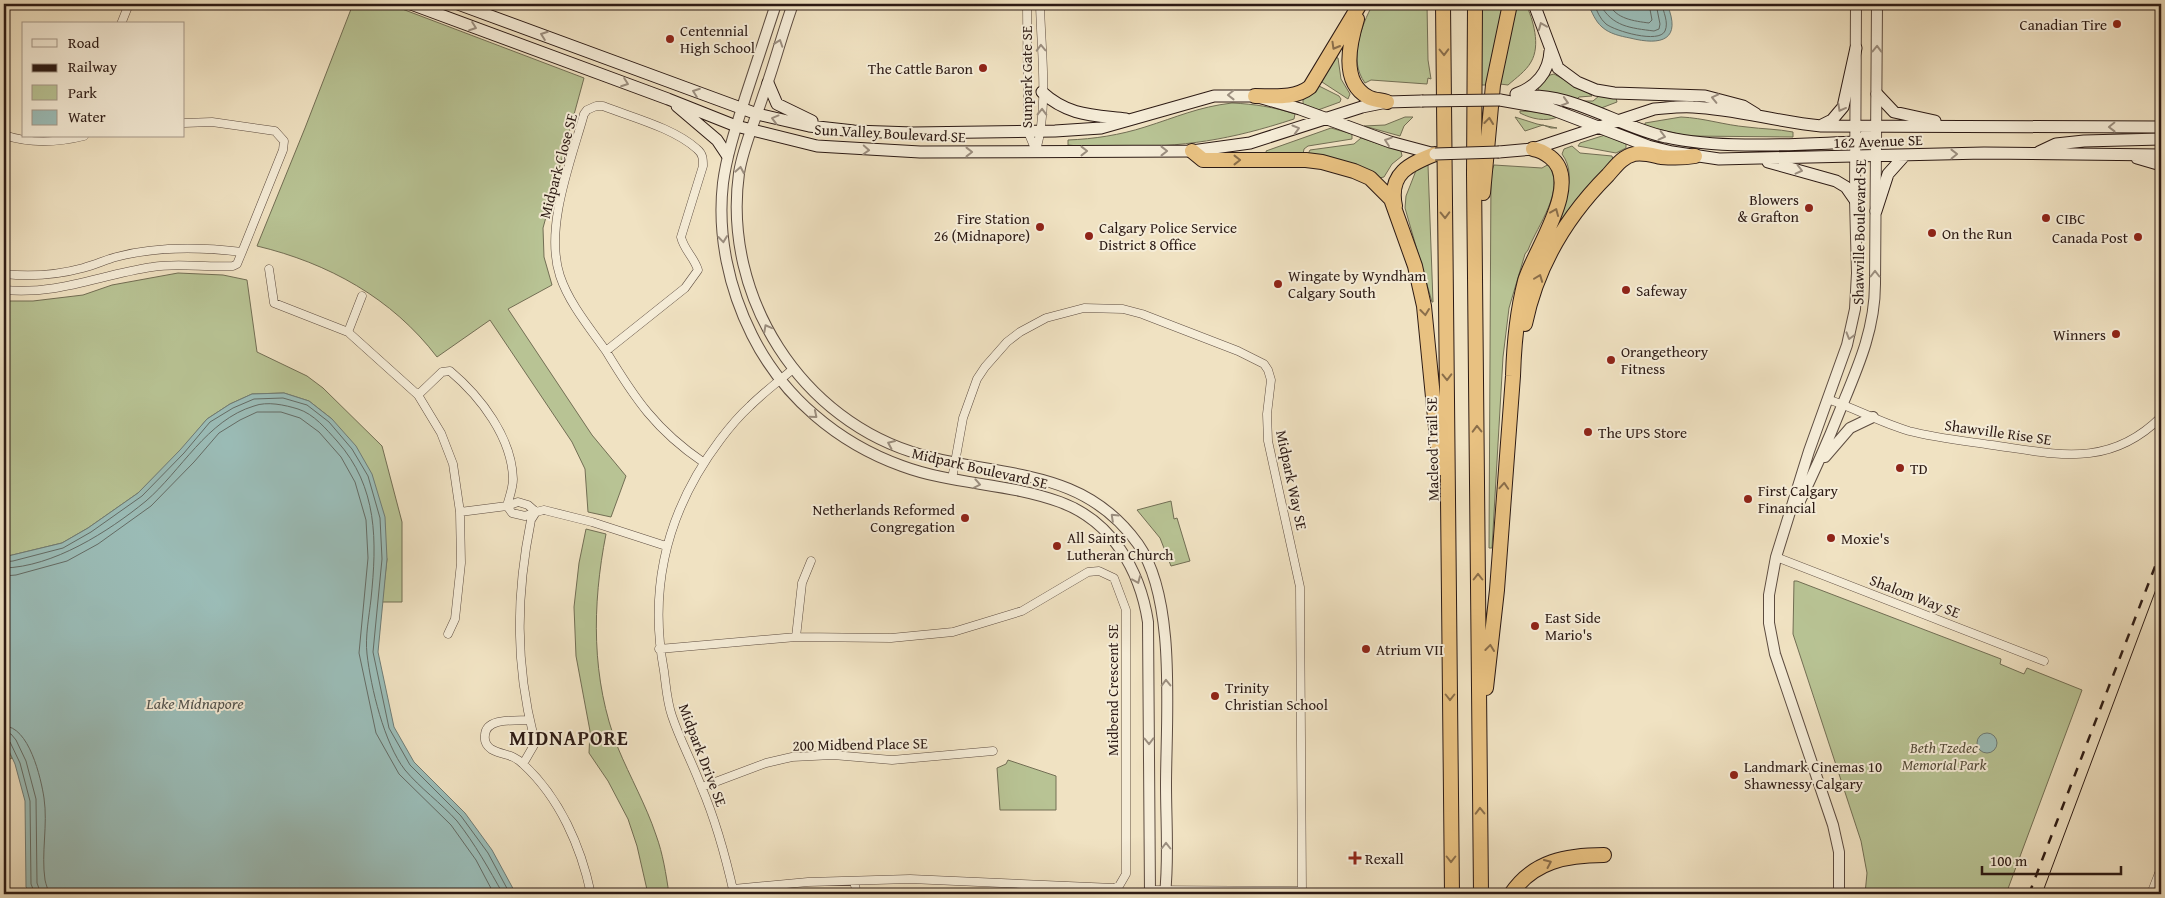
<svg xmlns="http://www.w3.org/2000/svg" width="2165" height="898" viewBox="0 0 2165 898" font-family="'Gentium Book Plus',serif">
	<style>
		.green { fill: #b8c394; stroke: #726e54 }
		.water { fill: #9bbdb8; stroke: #6f7c76 }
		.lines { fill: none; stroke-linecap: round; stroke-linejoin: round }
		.shore { stroke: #646c66; stroke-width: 1 }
		.minor-casing { stroke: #5d4c40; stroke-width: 9 }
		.tertiary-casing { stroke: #5d4c40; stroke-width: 12 }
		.secondary-casing { stroke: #2c1a14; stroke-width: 13 }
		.motorway-casing { stroke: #2c1a14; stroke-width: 16 }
		.minor { stroke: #f5ecd7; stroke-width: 8 }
		.tertiary { stroke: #f5ecd7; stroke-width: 10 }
		.secondary { stroke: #f5ecd7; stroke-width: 11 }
		.motorway { stroke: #e8c181; stroke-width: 14 }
		.tram { stroke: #2c1a14; stroke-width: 1 }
		.rail { stroke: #2c1a14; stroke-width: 2.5; stroke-dasharray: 9 9; stroke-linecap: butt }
		.secondary-bridge-casing { stroke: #2c1a14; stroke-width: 13; stroke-linecap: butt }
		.secondary-bridge { stroke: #f5ecd7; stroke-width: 11 }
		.oneway { stroke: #9b8e7f }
		.oneway2 { stroke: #8a6e4a }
		.poi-dot { fill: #8f2418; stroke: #f5ecd7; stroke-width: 2 }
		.labels { text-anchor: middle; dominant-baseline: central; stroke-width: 4; stroke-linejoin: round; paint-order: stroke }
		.poi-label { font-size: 15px; fill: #2c1a14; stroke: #f5ecd7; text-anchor: start }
		.street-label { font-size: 15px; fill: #2c1a14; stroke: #f5ecd7 }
		.park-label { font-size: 15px; font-style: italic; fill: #564d3a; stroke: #f5ecd7 }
		.water-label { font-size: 16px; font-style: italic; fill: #53534d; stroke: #f5ecd7 }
		.district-label { font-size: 20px; font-weight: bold; letter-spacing: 1px; fill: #2c1a14; stroke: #f5ecd7 }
	</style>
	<rect width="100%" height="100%" fill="#f0e2c2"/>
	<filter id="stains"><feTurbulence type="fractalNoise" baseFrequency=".004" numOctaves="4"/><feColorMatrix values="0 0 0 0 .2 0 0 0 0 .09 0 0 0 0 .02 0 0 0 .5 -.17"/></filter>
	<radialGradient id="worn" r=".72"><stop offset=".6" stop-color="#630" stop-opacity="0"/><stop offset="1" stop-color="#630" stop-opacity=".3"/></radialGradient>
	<!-- green -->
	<path class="green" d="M353,4H389L584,78L543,228L544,257L552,285L508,309L592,435L626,476L611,517L588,512L585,469L572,442L490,320L437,357C392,298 328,263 257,246L305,128Z
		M1373,4H1427L1428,60L1431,79L1428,78L1427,84L1371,80L1365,83C1348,60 1361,26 1373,4Z
		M1480,4H1507L1489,85H1479Z
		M1517,4H1526C1533,20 1541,45 1531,62C1526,71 1516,78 1508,85L1500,84Z
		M1333,56L1338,58L1341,79L1350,94L1348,99L1322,82L1321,79Z
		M1554,74C1564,80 1585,89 1592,96L1579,97L1576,100L1540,93L1538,88L1550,75Z
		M1319,86L1339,96L1341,99L1340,102L1318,110L1303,104V100Z
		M1599,96L1616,98L1617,102L1596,110L1583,101H1593Z
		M1232,103C1254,104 1274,107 1295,114L1294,119C1230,140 1184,147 1117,147C1101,147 1084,147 1068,145V140C1094,139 1120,135 1145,127C1177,117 1198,107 1232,103Z
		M1520,111L1538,112L1558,117C1545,122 1532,119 1520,113Z
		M1405,117H1413L1404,126L1400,136L1364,126L1385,125Z
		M1515,117L1537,124L1557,128H1551L1543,125L1525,131Z
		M1681,117C1704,118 1724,125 1747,127C1762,129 1778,129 1793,132V137L1687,136L1645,126V123Z
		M1331,128L1352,134V139L1308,146L1304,149L1303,154L1267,155L1266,151Z
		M1605,135L1626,144V148L1616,153L1578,146L1580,143Z
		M1361,138L1401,151L1402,156L1392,164L1384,177L1379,178L1340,160L1308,154L1310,150L1354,144Z
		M1572,146L1580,153L1612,156L1613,160L1553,236C1557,209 1581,180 1562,154L1564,149Z
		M1549,164C1565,192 1538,224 1528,250L1525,254L1509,308L1503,357L1492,548H1489L1491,173L1494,165L1542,168Z
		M1425,165H1428L1433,302H1432L1405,208L1406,196L1417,168Z
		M178,273L223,275L247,280L257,352L307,376L323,388L382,446L402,522V602H382L387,559L332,419L309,401L284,393L252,394L230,404L207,419L181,450L138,493L88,528L62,543L4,557V301H33L83,295L112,285Z
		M1171,501L1174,519L1177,518L1190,561L1171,566L1160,538L1137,510Z
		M586,529L606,534C592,605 591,679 618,748C630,777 646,805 656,835C663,854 666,874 669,894H648L637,846L628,819L608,781L589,753L590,731L576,656L574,607L579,563Z
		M1794,581H1797L2001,659L2000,664L2024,674L2027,668L2082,690L2006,894H1865L1867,873L1861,841L1793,634Z
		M4,740L12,758L4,762Z
		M1008,760L1056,776V810H1000L997,768L1006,764Z"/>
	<!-- water -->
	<path class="water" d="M1588,4H1667C1682,40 1662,46 1630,38C1620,36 1610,34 1602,27C1595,21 1592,12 1588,4Z
		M284,393L309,401L332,419L356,446L372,474L385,517L387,559L378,652L394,727L414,762L465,813L492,850L516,894H31L26,887L25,801L15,764L4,740V557L62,543L88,528L138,493L180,450L207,419L230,404L252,394Z
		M1977 743a10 10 0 1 1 20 0a10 10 0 1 1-20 0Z"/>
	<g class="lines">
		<!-- shore -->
		<path class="shore" d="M1594,4C1597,11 1600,19 1606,24C1615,31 1659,44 1665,31C1669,22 1663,12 1662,4
			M1600,4C1612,27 1631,28 1654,31L1659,29L1660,24L1656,4
			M1609,4C1616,19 1634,21 1649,23L1652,20L1649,4
			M4,562L13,561L63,548L91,532L142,496L184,453L210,422L233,408L254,399L283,398L307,405L329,422L352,449L368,476L380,518L382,559L373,652L389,728L410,765L461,816L488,853L510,894
			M4,568C53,567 108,532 146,501C181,471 207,420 254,406C267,401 285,405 298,409C314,414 326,429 337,441C378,487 377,541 371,599C369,617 365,637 367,654C371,688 384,743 405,770C420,788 441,803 457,821C475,844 489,869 503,894
			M4,576L16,575L67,561L98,544L151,506L194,462L219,433L240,420L257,412H281L300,418L319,432L341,457L355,482L366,520L368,558L359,653L376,733L399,774L451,825L476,860L494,894
			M4,726C29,726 41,778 44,798C48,825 41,853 45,880C46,885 48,889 49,894
			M4,733L11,734L16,740L26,761L36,799L37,883L41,894
			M4,739L10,742L20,763L30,801L31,884L35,894"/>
		<defs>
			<path id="minor" d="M1027,4L1028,132L1036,151
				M121,24L129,4
				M596,106H603C631,117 674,128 697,149C703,154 703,159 703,166L681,237C684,250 694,257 698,270L685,288L606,351C589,327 569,303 560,276C544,228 571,161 584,114L587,110Z
				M4,135C31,144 56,143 84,136
				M1036,151C1049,104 1041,52 1040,4
				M269,269L274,303L348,332L418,395L441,433L453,464L460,512L461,563L455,619L448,634
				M4,274C31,277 57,275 83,268C95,265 105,260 116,257C157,246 200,247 242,252L283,150L284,141L275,131L212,122L184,123
				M4,290C59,295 99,275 152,267C179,262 205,268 233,266L237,264L242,252
				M348,332L362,296
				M606,351C635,399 656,430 703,462
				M418,395L442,372L450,371C481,397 512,438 513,479C513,488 509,498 507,506L512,513L525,516L536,512L528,505L518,502L507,506L460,512
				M1827,399C1855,408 1881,423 1909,431C1936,438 1965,441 1992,445C2056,454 2109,469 2161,417
				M952,479L963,418L977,379L985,367L1007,342L1020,332L1046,318L1084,308L1123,309L1142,314L1238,351L1264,364L1268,370L1271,380L1267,414L1268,441L1300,587L1302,894
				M1776,557L2044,661
				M796,637L802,583L811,561
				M659,649L796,637L891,638L953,632L1022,611L1088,572L1099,571L1114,578L1126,610V874L1119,886L1114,888L910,879L808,882L733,889
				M523,764C512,753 503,756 491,749C487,746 484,741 485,735C486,717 516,721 530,720
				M702,787L766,763L792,757L833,755L892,760L993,751
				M854,881L857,894
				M1150,890L1302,891
				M591,894C581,847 560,798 523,764L534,745V738C515,663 516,595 531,520L536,512L544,510L592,522L666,546
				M734,894C726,858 716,821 701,786C692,762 680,740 672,716C667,702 666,686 664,671C648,586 668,509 720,440C729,428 739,416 750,406C763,393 779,381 793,369
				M2151,894L2161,868"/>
			<path id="tertiary" d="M776,4C766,34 756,65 746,95C737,124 727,153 723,183C717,235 729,289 752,335C783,397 838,443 902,466C953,485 1009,483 1060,502C1112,521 1140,570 1148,622L1150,894
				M793,4C782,34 774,66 763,96C755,121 743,147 739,173C722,296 801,422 922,455C1004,478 1083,467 1138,544C1177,599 1166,718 1166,785C1166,821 1169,859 1165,894
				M1825,457L1850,428L1873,417
				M1798,505C1814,473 1828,441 1841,408C1858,367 1875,329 1875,284L1877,4
				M1839,894V852L1833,825L1775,654L1769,623V595L1776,557L1809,451L1847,345L1855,309L1857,273L1855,200L1856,4"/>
			<path id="secondary" d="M411,4L668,99L736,126L817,146L920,152L1192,151L1250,143L1362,107L1387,102L1422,101
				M458,4L757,114L809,126L854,131L913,133L1055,131L1101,128L1214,96H1255L1300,109L1390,142L1435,154
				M1534,4L1558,68L1577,82L1596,90L1614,93L1705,96L1743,106L1756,114
				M768,83L777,104L812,121
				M1042,92C1068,116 1093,115 1126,119
				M1516,94C1536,87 1549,72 1550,51
				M1877,94L1894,112L1935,121
				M1517,97C1569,89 1617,127 1666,137C1723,150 1797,144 1856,142L1871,132L1875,126
				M1500,100L1551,109L1648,146L1672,152L1719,159L1984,153L2161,155
				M677,106L717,140L727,155
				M1822,125L1832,120L1843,107L1856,48
				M1499,152L1533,149L1654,109C1667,108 1680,106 1693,107C1736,109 1778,122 1821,126L2161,127
				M2039,152L2056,144L2084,141L2161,139
				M2137,158L2161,165
				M1768,162L1836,181L1846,187L1855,200
				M1876,211L1888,174L1905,155"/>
			<path id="motorway" d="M1443,4L1452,894
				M1475,4L1474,174L1481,894
				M1357,19C1350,42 1340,82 1368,97C1373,100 1381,100 1387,102
				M1255,96C1274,96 1295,99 1310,87L1360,4
				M1192,151L1203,160H1306L1322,162L1354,171L1370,178L1391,199L1415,266L1424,306L1440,468
				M1483,193L1493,85L1510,4
				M1395,206C1388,173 1410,164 1435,154
				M1525,324C1537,266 1567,216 1608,175C1616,166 1622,157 1634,154C1643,152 1652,155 1661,157C1673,158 1684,158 1695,156
				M1486,688L1497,590L1513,376C1514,343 1517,312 1525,281C1534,250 1584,182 1550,157C1545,153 1540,150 1533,149
				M1511,894C1533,861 1567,855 1604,855"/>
		</defs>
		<!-- minor casing -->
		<use href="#minor" class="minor-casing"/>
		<!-- tertiary casing -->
		<use href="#tertiary" class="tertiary-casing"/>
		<!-- secondary casing -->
		<use href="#secondary" class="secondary-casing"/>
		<!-- motorway casing -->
		<use href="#motorway" class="motorway-casing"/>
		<!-- minor -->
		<use href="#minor" class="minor"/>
		<!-- tertiary -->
		<use href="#tertiary" class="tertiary"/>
		<!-- secondary -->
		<use href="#secondary" class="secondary"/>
		<!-- motorway -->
		<use href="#motorway" class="motorway"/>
		<!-- tram -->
		<path class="tram" d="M2042,894L2161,576"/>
		<!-- rail -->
		<path class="rail" d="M2029,894L2161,551"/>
		<defs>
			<path id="secondary-bridge" d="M1422,101L1500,100
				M1435,154L1499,152"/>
		</defs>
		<!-- secondary-bridge casing -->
		<use href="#secondary-bridge" class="secondary-bridge-casing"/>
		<!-- secondary-bridge -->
		<use href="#secondary-bridge" class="secondary-bridge"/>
	</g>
	<!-- one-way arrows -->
	<defs><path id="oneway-chevron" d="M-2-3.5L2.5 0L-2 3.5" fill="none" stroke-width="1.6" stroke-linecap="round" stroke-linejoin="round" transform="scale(1.25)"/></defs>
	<g class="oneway">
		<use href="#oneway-chevron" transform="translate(1542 26) rotate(-112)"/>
		<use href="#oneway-chevron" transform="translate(473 27) rotate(20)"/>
		<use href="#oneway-chevron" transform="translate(544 35) rotate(-160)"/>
		<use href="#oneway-chevron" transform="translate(779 43) rotate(-71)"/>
		<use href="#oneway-chevron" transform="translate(1041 48) rotate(-92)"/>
		<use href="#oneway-chevron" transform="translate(1877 49) rotate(-89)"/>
		<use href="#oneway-chevron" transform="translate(625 83) rotate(20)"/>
		<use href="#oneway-chevron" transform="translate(696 92) rotate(-160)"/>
		<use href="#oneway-chevron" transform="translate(1231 95) rotate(179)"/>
		<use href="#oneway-chevron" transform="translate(1715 98) rotate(-167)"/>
		<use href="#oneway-chevron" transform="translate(1565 102) rotate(17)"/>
		<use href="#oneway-chevron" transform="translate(1841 108) rotate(119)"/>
		<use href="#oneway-chevron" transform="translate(1042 112) rotate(-89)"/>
		<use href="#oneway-chevron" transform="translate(775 119) rotate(-165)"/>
		<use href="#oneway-chevron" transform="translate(2112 127) rotate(179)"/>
		<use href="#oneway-chevron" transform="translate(1296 129) rotate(-16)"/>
		<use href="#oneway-chevron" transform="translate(1662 136) rotate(14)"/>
		<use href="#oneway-chevron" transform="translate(1388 141) rotate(-161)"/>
		<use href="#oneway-chevron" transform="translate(866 150) rotate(3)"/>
		<use href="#oneway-chevron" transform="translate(1084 151)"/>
		<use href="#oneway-chevron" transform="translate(1164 151)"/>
		<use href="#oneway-chevron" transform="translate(969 152)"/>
		<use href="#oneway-chevron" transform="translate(1954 154) rotate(-1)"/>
		<use href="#oneway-chevron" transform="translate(740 170) rotate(-80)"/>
		<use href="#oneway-chevron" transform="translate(1799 170) rotate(14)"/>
		<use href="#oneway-chevron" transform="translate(723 239) rotate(84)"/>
		<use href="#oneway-chevron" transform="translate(1875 274) rotate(-90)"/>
		<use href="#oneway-chevron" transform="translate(767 328) rotate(-118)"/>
		<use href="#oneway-chevron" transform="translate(1850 336) rotate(106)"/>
		<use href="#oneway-chevron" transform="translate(814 415) rotate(40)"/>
		<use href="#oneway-chevron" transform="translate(891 444) rotate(-156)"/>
		<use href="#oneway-chevron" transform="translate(977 484) rotate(11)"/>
		<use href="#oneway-chevron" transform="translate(1114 517) rotate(-137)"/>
		<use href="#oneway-chevron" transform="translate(1137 580) rotate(67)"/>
		<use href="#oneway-chevron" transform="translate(1166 683) rotate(-91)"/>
		<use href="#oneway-chevron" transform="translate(1149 741) rotate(89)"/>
		<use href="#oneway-chevron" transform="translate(1166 846) rotate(-90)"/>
	</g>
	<g class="oneway2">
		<use href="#oneway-chevron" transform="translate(1335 46) rotate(120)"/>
		<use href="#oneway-chevron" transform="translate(1444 52) rotate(89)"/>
		<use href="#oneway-chevron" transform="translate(1489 121) rotate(-84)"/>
		<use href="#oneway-chevron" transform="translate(1237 160)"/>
		<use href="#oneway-chevron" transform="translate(1555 212) rotate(-67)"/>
		<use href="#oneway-chevron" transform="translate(1445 215) rotate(89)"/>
		<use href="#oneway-chevron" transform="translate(1539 278) rotate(-69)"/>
		<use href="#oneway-chevron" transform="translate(1425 312) rotate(83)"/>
		<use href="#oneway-chevron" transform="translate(1447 377) rotate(89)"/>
		<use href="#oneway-chevron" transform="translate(1477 429) rotate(-91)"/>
		<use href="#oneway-chevron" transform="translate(1504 486) rotate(-86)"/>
		<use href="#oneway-chevron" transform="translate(1478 577) rotate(-90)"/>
		<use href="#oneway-chevron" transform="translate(1490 648) rotate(-83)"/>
		<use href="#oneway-chevron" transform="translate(1450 697) rotate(90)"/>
		<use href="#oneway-chevron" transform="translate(1480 811) rotate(-91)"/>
		<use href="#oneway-chevron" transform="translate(1451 859) rotate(90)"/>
		<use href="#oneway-chevron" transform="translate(1548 863) rotate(-24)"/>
	</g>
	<!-- markers -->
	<g class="poi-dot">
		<circle cx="2117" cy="24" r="5"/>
		<circle cx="670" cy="39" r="5"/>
		<circle cx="983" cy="68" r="5"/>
		<circle cx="1809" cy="208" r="5"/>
		<circle cx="2046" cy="218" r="5"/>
		<circle cx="1040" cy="227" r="5"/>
		<circle cx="1932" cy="233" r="5"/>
		<circle cx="1089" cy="236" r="5"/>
		<circle cx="2138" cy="237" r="5"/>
		<circle cx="1278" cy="284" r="5"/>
		<circle cx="1626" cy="290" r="5"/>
		<circle cx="2116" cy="334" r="5"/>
		<circle cx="1611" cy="360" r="5"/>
		<circle cx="1588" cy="432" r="5"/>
		<circle cx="1900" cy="468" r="5"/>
		<circle cx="1748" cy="499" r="5"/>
		<circle cx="965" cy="518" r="5"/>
		<circle cx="1831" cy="538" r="5"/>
		<circle cx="1057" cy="546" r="5"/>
		<circle cx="1535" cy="626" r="5"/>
		<circle cx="1366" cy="649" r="5"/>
		<circle cx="1215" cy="696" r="5"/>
		<circle cx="1734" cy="775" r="5"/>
		<path d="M1352.5 850.5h5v5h5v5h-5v5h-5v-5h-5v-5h5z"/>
	</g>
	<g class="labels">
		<!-- poi labels -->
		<g class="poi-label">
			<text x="2107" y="24" text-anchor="end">Canadian Tire</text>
			<text x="680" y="30">Centennial<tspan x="680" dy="17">High School</tspan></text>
			<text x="973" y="68" text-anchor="end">The Cattle Baron</text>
			<text x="1799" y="199" text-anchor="end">Blowers<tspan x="1799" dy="17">&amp; Grafton</tspan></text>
			<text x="1030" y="218" text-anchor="end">Fire Station<tspan x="1030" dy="17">26 (Midnapore)</tspan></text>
			<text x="2056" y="218">CIBC</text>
			<text x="1099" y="227">Calgary Police Service<tspan x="1099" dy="17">District 8 Office</tspan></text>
			<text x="1942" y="233">On the Run</text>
			<text x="2128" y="237" text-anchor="end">Canada Post</text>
			<text x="1288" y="275">Wingate by Wyndham<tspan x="1288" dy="17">Calgary South</tspan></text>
			<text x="1636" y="290">Safeway</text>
			<text x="2106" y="334" text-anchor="end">Winners</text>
			<text x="1621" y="351">Orangetheory<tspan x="1621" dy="17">Fitness</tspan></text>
			<text x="1598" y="432">The UPS Store</text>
			<text x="1910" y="468">TD</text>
			<text x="1758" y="490">First Calgary<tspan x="1758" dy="17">Financial</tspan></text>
			<text x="955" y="509" text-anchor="end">Netherlands Reformed<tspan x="955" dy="17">Congregation</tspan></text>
			<text x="1067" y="537">All Saints<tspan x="1067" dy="17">Lutheran Church</tspan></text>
			<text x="1841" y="538">Moxie's</text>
			<text x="1545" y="617">East Side<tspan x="1545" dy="17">Mario's</tspan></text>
			<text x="1376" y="649">Atrium VII</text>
			<text x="1225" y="687">Trinity<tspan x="1225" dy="17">Christian School</tspan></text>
			<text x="1744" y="766">Landmark Cinemas 10<tspan x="1744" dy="17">Shawnessy Calgary</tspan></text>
			<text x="1365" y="858">Rexall</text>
		</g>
		<!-- street labels -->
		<g class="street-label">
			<text transform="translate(1026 77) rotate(-90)">Sunpark Gate SE</text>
			<text transform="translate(890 133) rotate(3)">Sun Valley Boulevard SE</text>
			<text transform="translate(1878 141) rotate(-2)">162 Avenue SE</text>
			<text transform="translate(558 166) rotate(-75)">Midpark Close SE</text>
			<text transform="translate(1859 232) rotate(-89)">Shawville Boulevard SE</text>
			<text transform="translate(1998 432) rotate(8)">Shawville Rise SE</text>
			<text transform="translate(1432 449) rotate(-91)">Macleod Trail SE</text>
			<text transform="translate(980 468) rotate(13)">Midpark Boulevard SE</text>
			<text transform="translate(1292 480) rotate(78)">Midpark Way SE</text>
			<text transform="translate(1915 596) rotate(21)">Shalom Way SE</text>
			<text transform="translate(1112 690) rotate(-90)">Midbend Crescent SE</text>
			<text transform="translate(860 744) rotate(-1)">200 Midbend Place SE</text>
			<text transform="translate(703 755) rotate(69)">Midpark Drive SE</text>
		</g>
		<!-- park labels -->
		<g class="park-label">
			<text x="1944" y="747">Beth Tzedec<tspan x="1944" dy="17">Memorial Park</tspan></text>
		</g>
		<!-- water labels -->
		<g class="water-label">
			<text x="195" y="703">Lake Midnapore</text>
		</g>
		<!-- district labels -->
		<g class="district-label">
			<text x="569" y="737">MIDNAPORE</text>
		</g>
	</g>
	<!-- margin -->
	<rect width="2165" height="898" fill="none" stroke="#f0e2c2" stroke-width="20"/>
	<rect x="5" y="5" width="2155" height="888" fill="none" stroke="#2c1a14" stroke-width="2.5"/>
	<rect x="10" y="10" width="2145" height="878" fill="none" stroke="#2c1a14"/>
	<!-- legend -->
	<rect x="22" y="22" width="162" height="115" fill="#f5ecd7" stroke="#a59889"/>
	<rect x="32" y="39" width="25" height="8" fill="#f5ecd7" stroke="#a59889"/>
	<text x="68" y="48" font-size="15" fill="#2c1a14">Road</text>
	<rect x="32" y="64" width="25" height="8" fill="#2c1a14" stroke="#a59889"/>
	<text x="68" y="72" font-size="15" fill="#2c1a14">Railway</text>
	<rect x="32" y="85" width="25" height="15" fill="#b8c394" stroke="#a59889"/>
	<text x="68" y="98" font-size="15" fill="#2c1a14">Park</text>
	<rect x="32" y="110" width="25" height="15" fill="#9bbdb8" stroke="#a59889"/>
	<text x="68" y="122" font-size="15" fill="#2c1a14">Water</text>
	<!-- scale -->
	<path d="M1982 866v8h139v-8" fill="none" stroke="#2c1a14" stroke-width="2.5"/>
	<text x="1990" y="866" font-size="15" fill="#2c1a14" stroke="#f5ecd7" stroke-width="4" paint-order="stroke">100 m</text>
	<rect width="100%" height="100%" filter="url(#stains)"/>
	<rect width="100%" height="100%" fill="url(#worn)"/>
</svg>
